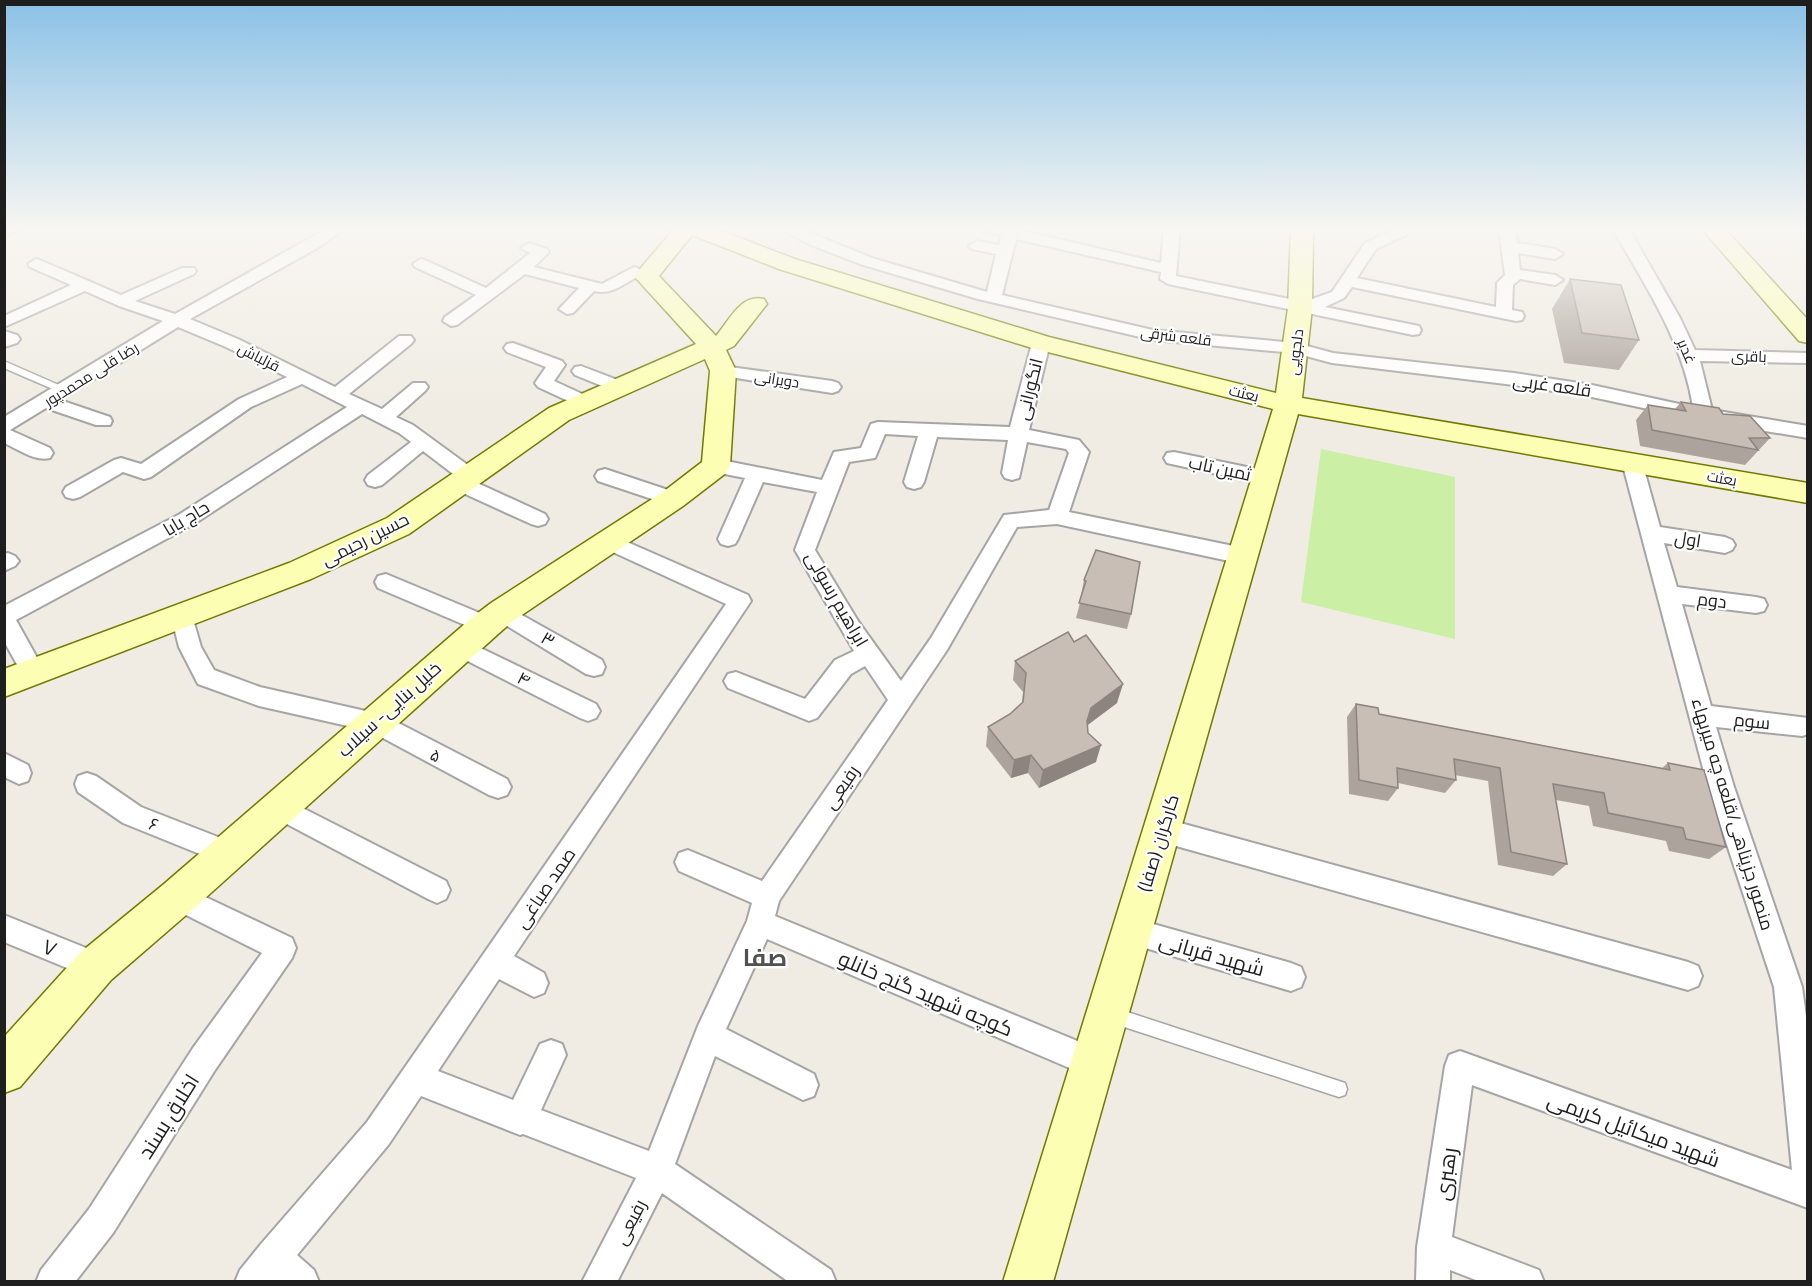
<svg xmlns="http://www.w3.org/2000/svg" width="1812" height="1286" viewBox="0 0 1812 1286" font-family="'Titillium Web',Cairo,sans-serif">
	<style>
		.grass { fill: #caefa5 }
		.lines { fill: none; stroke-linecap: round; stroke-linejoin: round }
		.lane-casing { stroke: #a5a5a5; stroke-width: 3 }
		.street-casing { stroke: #a5a5a5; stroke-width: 4 }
		.secondary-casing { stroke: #6f7b00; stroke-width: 3 }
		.lane { fill: #fff; fill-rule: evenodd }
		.street { fill: #fff; fill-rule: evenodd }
		.secondary { fill: #fcffb3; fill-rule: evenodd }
		.wall { fill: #aca39d }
		.shaded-wall { fill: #8c857f }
		.building { fill: #c8beb6; stroke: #8c857f; stroke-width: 1.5 }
		.labels { text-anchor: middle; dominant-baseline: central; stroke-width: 4.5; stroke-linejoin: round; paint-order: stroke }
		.far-street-label { font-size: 15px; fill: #1e1e1e; stroke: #fff }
		.street-label { font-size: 18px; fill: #1e1e1e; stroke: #fff }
		.near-street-label { font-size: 21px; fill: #1e1e1e; stroke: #fff }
		.near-neighbourhood-label { font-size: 24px; font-weight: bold; fill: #515151; stroke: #fff }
	</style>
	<rect width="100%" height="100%" fill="#f0ece3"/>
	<!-- grass -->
	<path class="grass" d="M1321,449L1455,477V639L1301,602Z"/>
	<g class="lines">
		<defs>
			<path id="lane" d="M4,361L68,389L70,391L65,394L62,393L4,368Z
				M1112,1007L1339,1081L1345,1083L1347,1089L1345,1095L1339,1097L1112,1023L1107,1020L1104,1015L1107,1010Z"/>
			<path id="street" d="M4,229H20L4,237Z
				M326,229H344L319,247L190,319L238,339L335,387L399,336H411L414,340L411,344L349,394L382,409L413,383H425L428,387L425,391L396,417L413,425L476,471L479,476L473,481L545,514L548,519L545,524L538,526L531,524L452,488L449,483L452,478L457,477L423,451L382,485L375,487L368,485L365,480L368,475L411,442L399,433L362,414L194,524L16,620L45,672L41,679L33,681L25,679L4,641V606L180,514L347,407L302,384L251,407L151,477L144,479L123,472L80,497L73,499L66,497L63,492L66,487L114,460L121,458L141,464L239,399L287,377L226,347L178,327L60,400L110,417L112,421L110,425H96L46,408L10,430L50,448L53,453L50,458C35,462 18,449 4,443V417L163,321L119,306L85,291L4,327V316L71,285L30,267L28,264L36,259L42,261L121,295L182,268H194L196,271L194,274L135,301L175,314Z
				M781,229H801L872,258L987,292L996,254L972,249L969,246L977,241L999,245L1001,235L988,232L985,229H1015L1161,263L1164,229H1180L1176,276L1304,302L1332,292L1365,243L1395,229H1415L1412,232L1376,249L1357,278L1496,307L1497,283L1505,275L1499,229H1515L1517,243L1555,249L1563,254L1555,259L1518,253L1520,270L1555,275L1563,280L1555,285L1520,279L1513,285L1512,310L1522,312L1524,316L1522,320L1516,321L1352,287L1344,298L1325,307L1419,326L1421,330L1419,334L1413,335L1168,284L1160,279L1161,272L1016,239L1002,295L1153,330L1296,343L1333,353L1514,373L1592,385L1693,407C1683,341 1645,286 1613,229H1629L1680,318L1695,350L1808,353V363L1700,361L1712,410L1808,426V438L1704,421L1592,397L1514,385L1332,363L1295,353L1153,340L978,299L860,264L811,245Z
				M529,243L547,249L549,252L534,267L602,284L634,267L652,273L654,276L646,281L635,278C621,286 610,295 594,291L573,313L567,314L559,309L579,288L525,274L457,325L451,326L443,321L445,317L476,295L415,267L413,264L421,259L427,261L486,288L530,253L521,248Z
				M4,331L17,335L20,339L17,343L4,347Z
				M1041,338L1047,339L1050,343L1029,430L1079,440L1089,452L1069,512L1243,548L1250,551L1253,556L1250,561L1243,564L1057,524L1017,527L947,650L779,901L775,916L1104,1052L1108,1063L1104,1074L1093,1078L767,939L726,1029L814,1074L818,1085L814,1096L803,1100L715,1056L675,1164L831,1270L836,1282H789L662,1193L617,1282H582L636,1178L523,1134L520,1135L421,1096L389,1144L297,1255L314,1270L319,1282H235L240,1270L261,1244L367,1122L726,604L602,547L599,542L602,537L609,534L748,595L751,601L514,956L544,973L548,983L544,993L534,997L499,979L438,1071L513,1100L540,1044L551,1040L562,1044L566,1055L541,1110L649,1151L698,1026L747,921L752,903L679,871L675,862L679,853L688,850L762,881L888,700L865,666L851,674L817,718L809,721L728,688L724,681L728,674L736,672L805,699L835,660L854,651L795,550L817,492L763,482L738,539L735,544L728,546L721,544L718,539L745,478L709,471L706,466L709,461L716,459L822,480L834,452L861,448L871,424L878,422L1010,427L1032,343L1035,339ZM885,434L918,436L904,482L907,487L914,489L921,487L924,482L937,437L1008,440L1002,473L1005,478L1012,480L1019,478L1027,442L1066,449L1069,453L1049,510L1004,515L931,638L901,681L858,621L815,550L849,462L875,458Z
				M513,343L562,361L565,365L554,381L591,398L594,402L591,406H579L538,387L535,383L546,367L507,352L504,348L507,344Z
				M581,366L623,382L626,386L623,390L617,392L575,375L572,371L575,367Z
				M723,366L832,381L838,383L841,387L838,391L832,393L717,375L714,371L717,367Z
				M1174,452L1266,471L1273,473L1276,478L1273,483L1266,485L1167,463L1164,458L1167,453Z
				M1632,455L1639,457L1642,462L1660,527L1725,537L1732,540L1735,545L1732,550L1725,553L1664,543L1677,587L1756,597L1764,599L1767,605L1764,611L1756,613L1682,604L1711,706L1808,718V734L1802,736L1716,727L1734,787L1802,987L1808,1031V1208L1472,1085L1452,1237L1539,1270L1544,1282H1481L1450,1270V1282H1416L1417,1247L1445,1066L1449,1055L1460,1051L1792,1170L1774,987L1708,787L1622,462L1625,457Z
				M605,469L680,494L683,499L680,504L673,506L598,481L595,476L598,471Z
				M8,553L15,556L19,561L15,566L4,571V554Z
				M386,574L494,619L497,625L494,631L486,634L378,588L375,582L378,576Z
				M502,604L602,660L605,667L602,674L594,676L586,674L494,618L491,612L494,606Z
				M182,607L190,609L201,647L214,670L260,687L383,715L507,779L511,787L507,795L498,798L489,795L370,731L259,706L198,684L179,647L171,615L174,609Z
				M460,638L596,704L600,711L596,718L588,721L580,718L452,653L449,647L452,641Z
				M4,753L28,765L31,773L28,781L19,784L4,777Z
				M87,773L96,776L141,807L236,844L240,853L236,862L227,865L123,823L78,792L75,784L78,776Z
				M279,796L446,881L450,890L446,899L437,903L428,899L270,815L266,807L270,799Z
				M1162,818L1688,962L1698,966L1702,976L1698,986L1688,990L1162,842L1153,838L1149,830L1153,822Z
				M178,884L292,938L296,948L292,958L215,1070L113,1233L75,1282H36L41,1270L89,1209L193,1048L262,953L168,906L165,897L168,888Z
				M4,915L106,956L110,966L106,976L96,980L4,942Z
				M1132,918L1291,963L1301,967L1305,977L1301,987L1291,991L1132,944L1122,940L1118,931L1122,922Z"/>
			<path id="secondary" d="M674,229H716L795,259L1049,337L1276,393L1288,308L1291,229H1313L1312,308L1302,398L1808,483V503L1298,414L1053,1282H1003L1273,409L1032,348L779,269L692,235L659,276L716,336C729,321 741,293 764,299L767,304L734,346L726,350L736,371L730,466L726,473L683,506L513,621L498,634L192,910L111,980L20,1087L4,1093V1037L81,952L164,884L474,616L491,603L663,492L702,462L710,371L705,359L569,420L409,534L311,579L4,697V669L289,563L387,518L549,408L696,344L634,276Z
				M1702,229H1725L1808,320V343L1799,341Z"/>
		</defs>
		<!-- lane casing -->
		<use href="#lane" class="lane-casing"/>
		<!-- street casing -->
		<use href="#street" class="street-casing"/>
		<!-- secondary casing -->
		<use href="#secondary" class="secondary-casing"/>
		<!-- lane -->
		<use href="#lane" class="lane"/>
		<!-- street -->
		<use href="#street" class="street"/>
		<!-- secondary -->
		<use href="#secondary" class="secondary"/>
	</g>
	<!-- wall -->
	<path class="wall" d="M1570,279L1639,340L1619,370L1564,363L1552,309Z
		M1681,402L1723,414L1770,438L1745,465L1640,446L1636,420L1648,405L1675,409Z
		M1096,550L1131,614L1127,629L1076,618L1082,595H1081L1084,580Z
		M1074,642L1117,703L1088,725V733L1096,762L1039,788L1028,773L1011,778L986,746L988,727L1010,714L1022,703L1023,692L1013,680L1015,661Z
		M1356,704L1379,714L1662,768L1668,763L1726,847L1709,859L1669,851L1666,841L1593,826L1589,806L1556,800L1567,864L1553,876L1498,865L1488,781L1455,775L1456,780L1445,793L1398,783V788L1388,801L1349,794L1347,717Z"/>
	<!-- shaded-wall -->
	<path class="shaded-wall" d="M1123,684L1117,703L1086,726L1091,708Z
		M1101,745L1096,762L1039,788L1043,770Z
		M1031,755L1028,773L1011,778L1014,760Z"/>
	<!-- building -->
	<path class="building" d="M1570,279L1621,285L1639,340L1582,333Z
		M1681,402L1719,408L1723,414L1750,416L1770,438H1749L1758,450L1652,430L1648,405L1686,411Z
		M1096,550L1140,562L1131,614L1079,603L1086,581L1084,580Z
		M1068,632L1074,642L1086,635L1123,684L1091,708L1087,721L1088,733L1101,745L1043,770L1031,755L1014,760L988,727L1010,714L1023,702L1026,673L1015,661Z
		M1356,704L1378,708L1379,714L1670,770L1668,763L1704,770L1726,847L1686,839L1683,828L1608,813L1604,793L1553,784L1567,864L1511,852L1500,768L1454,759L1456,780L1397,768L1398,788L1359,780Z"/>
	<!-- sky -->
	<linearGradient id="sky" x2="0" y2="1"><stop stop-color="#8bc1e6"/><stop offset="0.56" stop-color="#f8f6f2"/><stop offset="1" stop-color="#f8f6f2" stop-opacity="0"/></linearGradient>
	<rect width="1812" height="409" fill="url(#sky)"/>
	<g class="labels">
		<!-- far-street labels -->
		<g class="far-street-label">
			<text transform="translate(1176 336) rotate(7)">قلعه شرقی</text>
			<text transform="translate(1687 351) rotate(67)">غدیر</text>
			<text transform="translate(1295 352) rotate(-83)">دلجویی</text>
			<text transform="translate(1749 356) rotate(2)">باقری</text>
			<text transform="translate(259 357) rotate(27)">قزلباش</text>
			<text transform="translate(91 374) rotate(-32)">رضا قلی محمدپور</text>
			<text transform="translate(777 379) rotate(9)">دویرانی</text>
			<text transform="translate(1244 393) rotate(14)">بعثت</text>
			<text transform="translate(1722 478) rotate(10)">بعثت</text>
		</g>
		<!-- street labels -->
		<g class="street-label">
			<text transform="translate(1552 385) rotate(8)">قلعه غربی</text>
			<text transform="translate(1029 389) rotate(-76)">انگورانی</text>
			<text transform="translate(1220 468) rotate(12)">ثمین تاب</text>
			<text transform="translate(186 518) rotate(-31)">حاج بابا</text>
			<text transform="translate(365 539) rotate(-27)">حسین رحیمی</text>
			<text transform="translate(1688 539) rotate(9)">اول</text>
			<text transform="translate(837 599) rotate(60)">ابراهیم رسولی</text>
			<text transform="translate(1712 600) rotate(7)">دوم</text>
			<text transform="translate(548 639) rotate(31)">۳</text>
			<text transform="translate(524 679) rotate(27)">۴</text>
			<text transform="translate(389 709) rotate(-42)">خلیل بنایی- سیلاب</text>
			<text transform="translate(1752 721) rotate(6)">سوم</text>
			<text transform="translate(436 755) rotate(28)">۵</text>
			<text transform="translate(841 787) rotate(-56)">رفیعی</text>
			<text transform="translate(1733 814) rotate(73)">منصور جزپناهی/قلعه چه میربهاء</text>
			<text transform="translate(154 824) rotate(22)">۶</text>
			<text transform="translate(1158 843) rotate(-73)">کارگران (صفا)</text>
			<text transform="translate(545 888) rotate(-56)">صمد صباغی</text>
			<text transform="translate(630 1222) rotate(-63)">رفیعی</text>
		</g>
		<!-- near-street labels -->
		<g class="near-street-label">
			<text transform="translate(50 947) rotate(22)">۷</text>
			<text transform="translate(1212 954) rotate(16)">شهید قربانی</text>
			<text transform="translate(926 993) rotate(23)">کوچه شهید گنج خانلو</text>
			<text transform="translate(168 1116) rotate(-58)">اخلاق پسند</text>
			<text transform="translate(1634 1129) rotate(20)">شهید میکائیل کریمی</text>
			<text transform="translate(1445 1174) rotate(-82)">رهبری</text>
		</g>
		<!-- near-neighbourhood labels -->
		<g class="near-neighbourhood-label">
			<text x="765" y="957">صفا</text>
		</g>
	</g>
	<!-- border -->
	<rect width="1812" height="1286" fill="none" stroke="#1e1e1e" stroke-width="12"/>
</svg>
